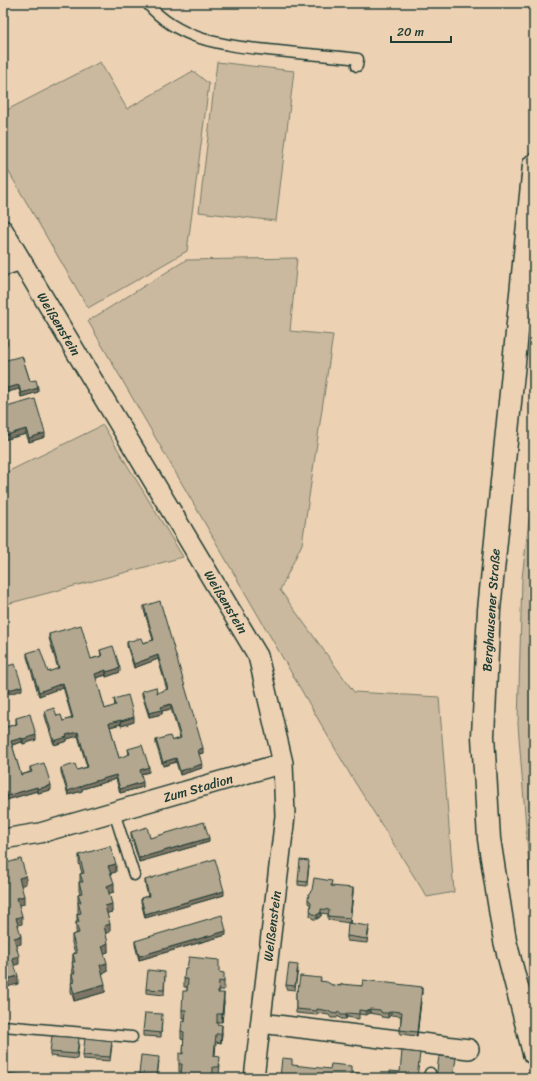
<svg xmlns="http://www.w3.org/2000/svg" width="537" height="1081" viewBox="0 0 537 1081" font-family="Sriracha,sans-serif">
	<style>
		.green { fill: #cab99e; stroke: #747b69 }
		.lines { fill: none; stroke-linecap: round; stroke-linejoin: round }
		.lane-casing { stroke: #1f3d34; stroke-width: 13 }
		.street-casing { stroke: #1f3d34; stroke-width: 22 }
		.secondary-casing { stroke: #1f3d34; stroke-width: 25 }
		.lane { stroke: #ecd1b3; stroke-width: 10 }
		.street { stroke: #ecd1b3; stroke-width: 19 }
		.secondary { stroke: #ecd1b3; stroke-width: 22 }
		.wall { fill: #9a907c; stroke: #1f3d34 }
		.shaded-wall { fill: #7d7565; stroke: #1f3d34 }
		.building { fill: #b3a790; stroke: #1f3d34 }
		.labels { text-anchor: middle; dominant-baseline: central; stroke-width: 3; stroke-linejoin: round; paint-order: stroke }
		.street-label { font-size: 13px; fill: #1f3d34; stroke: #ecd1b3 }
	</style>
	<rect width="100%" height="100%" fill="#ecd1b3"/>
	<filter id="ink" filterUnits="userSpaceOnUse"><feTurbulence type="fractalNoise" baseFrequency=".025" numOctaves="2"/><feDisplacementMap in="SourceGraphic" scale="8" xChannelSelector="R" yChannelSelector="G"/><feConvolveMatrix kernelMatrix="1 2 1 2 8 2 1 2 1" color-interpolation-filters="sRGB"/></filter>
	<g filter="url(#ink)">
		<!-- green -->
		<path class="green" d="M100,62L127,109L193,71L209,84L187,251L88,308L3,162V112Z
			M217,62L294,71L276,221L199,212Z
			M297,258L290,331L333,335L302,544L280,590L354,692L439,697L454,892L427,897L351,776L88,321L186,260Z
			M103,425L183,557L3,605V474Z
			M534,478V930L518,724L522,578Z"/>
		<g class="lines">
			<defs>
				<path id="lane" d="M147,3C180,43 230,46 278,51C305,54 332,56 358,59L357,66
					M114,812L134,875
					M3,1026L132,1037
					M430,1078V1073"/>
				<path id="street" d="M3,230L258,656L283,763L285,816L254,1078
					M3,266L21,260
					M3,839L40,833L283,763
					M261,1023L469,1049"/>
				<path id="secondary" d="M534,165L489,610L483,736L489,839L505,941L534,1053"/>
			</defs>
			<!-- lane casing -->
			<use href="#lane" class="lane-casing"/>
			<!-- street casing -->
			<use href="#street" class="street-casing"/>
			<!-- secondary casing -->
			<use href="#secondary" class="secondary-casing"/>
			<!-- lane -->
			<use href="#lane" class="lane"/>
			<!-- street -->
			<use href="#street" class="street"/>
			<!-- secondary -->
			<use href="#secondary" class="secondary"/>
		</g>
		<!-- wall -->
		<path class="wall" d="M22,356L30,381L38,392L21,397L19,389L3,393Z
			M3,408L45,437L29,442L26,434L3,440Z
			M144,606L203,753L199,754L202,768L180,775L176,762L163,766L156,744V740L172,741L180,738L171,709L162,711V714L149,717L142,695V691L157,693L167,690L158,659L134,668L127,646V642L143,643L153,640L144,610Z
			M49,634L91,659L101,656L100,650L120,672L106,677V675L96,678L105,709L115,706L114,699L134,722L121,726V724L110,727L119,758L129,755L128,749L149,772L141,774L143,787L120,793L116,779L82,789V791L68,795L61,772V768L77,770L87,767L78,736L67,739V741L54,745L45,716V711L57,716L63,721L72,718L63,687L39,696L27,657V653L48,672L58,669L49,638Z
			M3,714L7,727L16,724V718L36,740L23,744L22,742L12,745L21,775L30,772V767L51,790L38,793L37,791L3,801Z
			M131,832L150,838L209,842L139,862L131,836Z
			M79,855L116,872L111,873L114,892L109,893L112,912L107,913L110,932L106,933L108,952L104,953L107,972L102,973L105,992L74,1001L71,991L72,974L73,973L72,970L73,954L75,953L72,943V935L77,933L76,931V922H77V914L78,913V894L80,893L79,891V882H80V874L82,873L79,863Z
			M309,866L307,886L298,885V881Z
			M145,880L224,895L145,918L141,902V898L148,896L145,884Z
			M332,886L353,892L350,923L328,920V914L321,913V916L317,919H313L310,916L311,906L308,903V899Z
			M369,930L367,943L347,941V936Z
			M226,935L139,960L135,945V941Z
			M298,969L295,990L286,989V985Z
			M219,972L224,981V990H219V993L224,1002L222,1022H217V1024L222,1033L221,1043L216,1042L215,1056L220,1065L219,1075H213L181,1076L182,1072H179V1064L183,1054L184,1040L181,1039V1031L185,1022V1018H182V1010L187,991V987H184V979Z
			M165,976L164,995L146,993V989Z
			M321,981L332,985L341,986H362L422,992L417,1036L400,1034L401,1016L391,1015L388,1018L382,1017L380,1015L370,1013L366,1015L359,1014V1019L347,1017L346,1019H341L338,1016L337,1018H331L329,1015L317,1013V1015L296,1013V992Z
			M162,1019L161,1037L143,1036V1031Z
			M79,1042L77,1059L50,1056V1052Z
			M112,1045L110,1061L83,1059V1055Z
			M159,1061L157,1078H139V1074Z"/>
		<!-- shaded-wall -->
		<path class="shaded-wall" d="M7,341V345L3,346V342Z
			M19,385V389L3,393V389Z
			M38,388V392L21,397V393Z
			M26,429V434L3,440V436Z
			M45,433V437L29,442V438Z
			M158,655V659L134,668V664Z
			M120,668V672L106,677V672Z
			M106,670V675L95,678V674Z
			M63,683V687L39,696V692Z
			M22,686V690L9,694V690Z
			M8,688V693L3,694V690Z
			M171,704V709L162,711V714L149,717V713L161,707Z
			M134,717V722L121,726V721Z
			M121,720V724L109,727V723Z
			M78,732V736L67,739V741L54,745V741L66,735Z
			M36,735V740L23,744V739Z
			M22,738V742L11,745V741Z
			M203,748V753L198,754V750Z
			M176,758V762L163,766V762Z
			M202,764V768L180,775V771Z
			M149,767V772L140,774V770Z
			M116,775V779L82,789V791L68,795V791L82,785Z
			M143,782V787L120,793V789Z
			M51,785V790L38,793V789Z
			M37,787V791L3,801V797Z
			M209,838V842L139,862V858Z
			M116,864V872L108,874V866Z
			M26,876V884L19,886V878Z
			M114,883V892L107,894V886Z
			M353,888V892L350,923V918Z
			M224,891V895L145,918V914Z
			M24,896V904L17,906V898Z
			M112,904V912L105,914V906Z
			M321,912V916L317,919V915Z
			M22,916V924L16,926V918Z
			M110,924V932L104,934V926Z
			M226,931V935L139,960V956Z
			M21,936V944L14,946V938Z
			M108,943V952L102,954V946Z
			M19,956V964L12,966V958Z
			M107,963V972L100,974V965Z
			M18,976V984L3,988V980Z
			M105,984V992L74,1001V993Z
			M422,987V992L417,1036V1032Z
			M224,993V1002L222,1022V1014Z
			M370,1009V1013L366,1015V1011Z
			M391,1011V1015L388,1018V1013Z
			M347,1013V1017L346,1019V1015Z
			M222,1025V1033L221,1043V1034Z"/>
		<!-- building -->
		<path class="building" d="M3,327L7,341L3,342Z
			M22,356L30,381L36,380L38,388L21,393L19,385L3,389V361Z
			M35,399L45,433L29,438L26,429L3,436V408Z
			M160,601L203,748L198,750L202,764L180,771L176,758L163,762L156,740L170,736L172,741L181,738L171,704L161,707L162,710L149,713L142,691L156,687L157,693L168,689L158,655L134,664L127,642L141,638L143,643L154,640L144,606Z
			M81,625L91,659L102,656L100,650L113,646L120,668L106,672V670L95,674L105,709L116,705L114,699L128,695L134,717L121,721V720L109,723L119,758L130,754L128,749L142,745L149,767L140,770L143,782L120,789L116,775L82,785V786L68,791L61,768L75,764L77,770L88,767L78,732L66,735L67,737L54,741L45,711L54,708L57,716L61,715L63,721L73,718L63,683L39,692L27,653L40,649L48,672L59,668L49,634Z
			M15,664L22,686L9,690L8,688L3,690V667Z
			M3,714L7,727L17,724L16,718L30,714L36,735L23,739L22,738L11,741L21,775L32,772L30,767L44,763L51,785L38,789L37,787L3,797Z
			M204,822L209,838L139,858L131,832L147,827L150,838Z
			M110,846L116,864L108,866L114,883L107,886L112,904L105,906L110,924L104,926L108,943L102,946L107,963L100,965L105,984L74,993L71,983L74,982L72,974L75,973L72,962H75L73,954L77,953L72,935L79,933L76,922H79L77,914L81,913L78,902H81L78,894L82,893L79,882H83L80,874L84,873L79,855Z
			M21,859L26,876L19,878L24,896L17,898L22,916L16,918L21,936L14,938L19,956L12,958L18,976L3,980V864Z
			M215,859L224,891L145,914L141,898L149,896L145,880Z
			M300,860L309,861L307,882L298,881Z
			M314,878L332,881L331,886L353,888L350,918L328,916L329,910L321,909V912L317,915L313,914L310,911L311,902L308,899L309,893L312,890Z
			M222,915L226,931L139,956L135,941Z
			M348,923L369,926L367,939L347,936Z
			M189,957L219,960V972L224,973V982L219,981L218,993H224L222,1014H217V1024L222,1025L221,1034H216L214,1056L220,1057L219,1067H213V1078H178V1076H181L182,1064H179V1053L183,1054L184,1032L181,1031L182,1021L185,1022L186,1010H182L183,991H187L188,979H184L185,968H187Z
			M289,964L298,965L295,986L286,985Z
			M148,970L165,972L164,990L146,989Z
			M300,976L321,978L320,981L327,982L332,985L341,986V984L362,986L363,980L422,987L417,1032L400,1030L402,1012L391,1011L388,1013H382L380,1010L370,1009L366,1011L359,1010V1014L347,1013L346,1015H341L338,1011L337,1014L331,1013L329,1011L317,1009V1011L296,1009V992L298,990Z
			M145,1013L162,1014L161,1033L143,1031Z
			M52,1036L79,1038L77,1054L50,1052Z
			M85,1038L112,1041L110,1057L83,1055Z
			M402,1051L420,1053L417,1078H280L282,1058L292,1059V1065L330,1069L331,1064L351,1066V1072L390,1077V1071L400,1072Z
			M141,1055L159,1057L157,1076L139,1074Z
			M439,1056L456,1058L453,1078H436Z
			M3,1073L60,1078H3Z"/>
	</g>
	<g class="labels">
		<!-- street labels -->
		<g class="street-label">
			<text transform="translate(59 324) rotate(59)">Weißenstein</text>
			<text transform="translate(226 602) rotate(59)">Weißenstein</text>
			<text transform="translate(491 610) rotate(-86)">Berghausener Straße</text>
			<text transform="translate(198 788) rotate(-16)">Zum Stadion</text>
			<text transform="translate(272 926) rotate(-83)">Weißenstein</text>
		</g>
	</g>
	<!-- margin -->
	<rect width="537" height="1081" fill="none" stroke="#ecd1b3" stroke-width="16"/>
	<rect x="8" y="8" width="521" height="1065" fill="none" stroke="#1f3d34" stroke-width="1.5" filter="url(#ink)"/>
	<!-- scale -->
	<path d="M391 36v6h60v-6" fill="none" stroke="#1f3d34" stroke-width="2"/>
	<text x="397" y="36" font-size="12" fill="#1f3d34" stroke="#ecd1b3" stroke-width="3" paint-order="stroke">20 m</text>
</svg>
